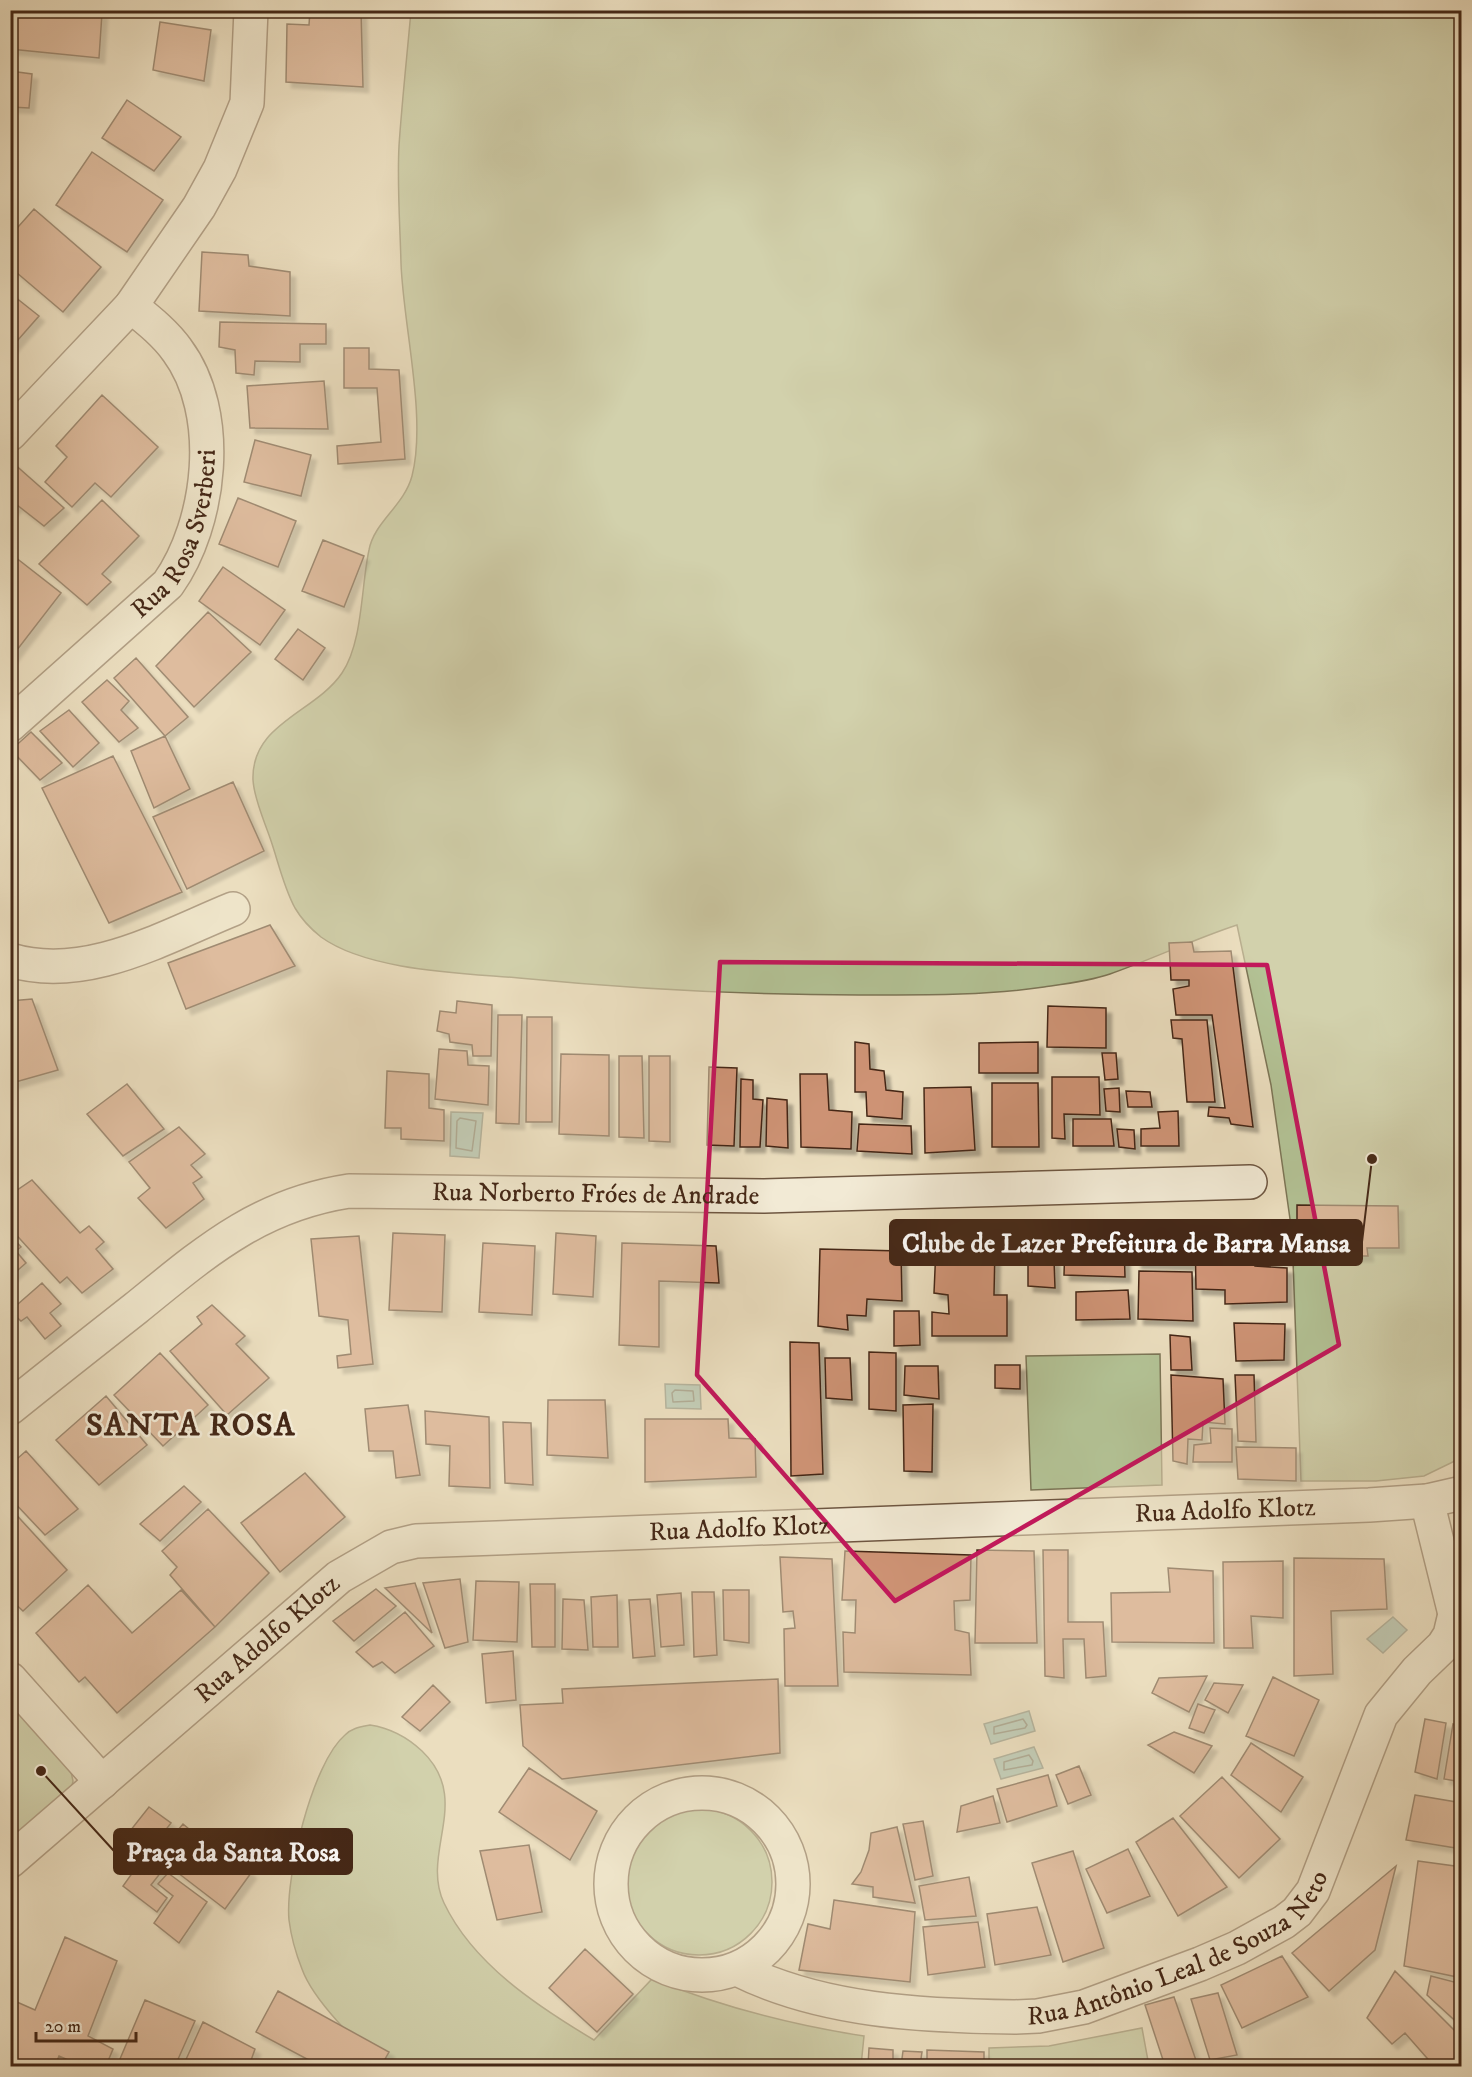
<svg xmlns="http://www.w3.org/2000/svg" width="1472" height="2077" viewBox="0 0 1472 2077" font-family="'IM FELL DW Pica',serif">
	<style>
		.green { fill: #b3c295; stroke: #7c7556; stroke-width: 1.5 }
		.water { fill: #98bcb2; stroke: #778174; stroke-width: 1.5 }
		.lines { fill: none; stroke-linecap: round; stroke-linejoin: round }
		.shore { stroke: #6e7264; stroke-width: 1.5 }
		.building { fill: #ce9374; stroke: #452817; stroke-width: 1.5; filter: url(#shadow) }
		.minor-casing { stroke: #6e5641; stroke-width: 36 }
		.tertiary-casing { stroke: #6e5641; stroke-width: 36 }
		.minor { stroke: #f2ead5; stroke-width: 33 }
		.tertiary { stroke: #f2ead5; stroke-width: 33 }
		.marked { fill: none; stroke: #c2185b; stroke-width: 4.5; stroke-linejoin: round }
		.labels { text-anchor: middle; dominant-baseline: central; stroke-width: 5; stroke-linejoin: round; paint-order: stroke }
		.street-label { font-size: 26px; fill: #452817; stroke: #f2ead5 }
		.district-label { font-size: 32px; font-weight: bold; letter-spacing: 1.5px; fill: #452817; stroke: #f2ead5 }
		.leader { fill: none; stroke: #452817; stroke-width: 2 }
		.callout-dot { fill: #452817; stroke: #f2ead5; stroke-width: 2 }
		.callout { fill: #452817; stroke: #452817; stroke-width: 2 }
		.callout-label { font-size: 27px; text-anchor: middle; font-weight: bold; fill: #fff }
	</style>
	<defs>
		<filter id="shadow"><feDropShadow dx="5.5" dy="5.5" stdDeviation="1.5" flood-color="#0004"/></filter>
	</defs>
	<rect width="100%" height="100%" fill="#ebdebf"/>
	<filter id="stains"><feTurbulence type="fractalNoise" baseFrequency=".00333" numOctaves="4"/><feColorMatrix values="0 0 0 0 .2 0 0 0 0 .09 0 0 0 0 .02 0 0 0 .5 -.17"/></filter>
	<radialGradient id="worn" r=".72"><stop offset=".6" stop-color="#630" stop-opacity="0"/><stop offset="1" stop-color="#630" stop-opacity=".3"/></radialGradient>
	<!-- green -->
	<path class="green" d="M411,11H1461V1458L1424,1476L1376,1481H1301L1292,1233L1271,1085L1237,925C1194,939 1153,959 1110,974C1090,981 1065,984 1044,987C983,996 920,995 859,995C745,995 633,989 519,978C462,973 368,971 321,937C311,929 302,920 295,908C283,886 278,860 269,835C263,818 254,798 253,780C251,723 315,713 342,673C363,642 361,586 369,550C374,522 404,506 412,476C427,417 403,325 401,263C400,224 397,185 399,146C402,101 407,56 411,11Z
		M1160,1354L1162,1485L1031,1490L1026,1356Z
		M10,1697L70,1767L73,1781L70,1796L10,1850Z
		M370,1725C390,1728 407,1737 422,1751C473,1800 420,1852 444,1903C473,1964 537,2006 594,2040L652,1979C720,2006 791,2025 864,2036L861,2066H384C358,2045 313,2000 302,1969C296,1954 291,1936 289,1920C285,1878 312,1763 345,1735C352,1728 360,1727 370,1725Z
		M626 1882a73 73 0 1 1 146 0a73 73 0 1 1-146 0Z
		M1142,2028L1149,2066H989V2048L1049,2046Z"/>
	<!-- water -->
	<path class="water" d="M451,1112L483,1113L479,1158L450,1156Z
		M665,1384L700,1385L701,1409L666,1408Z
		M1393,1617L1407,1630L1383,1653L1367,1639Z
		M1029,1711L1035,1731L991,1744L984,1724Z
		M1034,1747L1043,1768L1001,1779L994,1759Z"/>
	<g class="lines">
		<!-- shore -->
		<path class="shore" d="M460,1118L476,1121L472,1151L456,1148L457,1121Z
			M675,1390L693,1391L694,1401L673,1402L672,1393Z
			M1023,1719L1027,1725L1025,1728L994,1734V1727Z
			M1029,1755L1033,1761L1032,1765L1004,1770V1762Z"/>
	</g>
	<!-- building -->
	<path class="building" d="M10,10L102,13L99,58L10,49Z
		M310,10H361L363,87L286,82L287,24L309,25Z
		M160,22L211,30L204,81L153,70Z
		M10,71L32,74L29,108L10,107Z
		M127,100L181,137L154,171L102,138Z
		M92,152L163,200L127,252L56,205Z
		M34,209L101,267L63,312L10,267V236Z
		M202,252L248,255L249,266L290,272V316L199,311Z
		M10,293L39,316L10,349Z
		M220,322L326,324V344H300V362L255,361L254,375L236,373L235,350L219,347Z
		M344,348H369V369L399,370L405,459L338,464L337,446L381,442L377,388H344Z
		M324,381L328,429L250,428L247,386Z
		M102,395L158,447L111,497L95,483L72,507L45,482L67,457L56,446Z
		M255,440L311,455L301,496L244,482Z
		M12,462L64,508L44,526L17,505L10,512Z
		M238,498L296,521L278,567L219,544Z
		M102,500L139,536L102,574L111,582L87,605L39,564Z
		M323,540L364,556L344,607L302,591Z
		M15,557L61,593L10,659V563Z
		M223,567L285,610L260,645L199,601Z
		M208,612L251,652L194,707L156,666Z
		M298,629L325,648L303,680L275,659Z
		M136,658L188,717L165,736L114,678Z
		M107,680L129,701L121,710L138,728L119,742L82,702Z
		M69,710L99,743L73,767L40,731Z
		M31,732L62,763L40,780L11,750Z
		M165,736L190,789L154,808L131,751Z
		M113,756L182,892L109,923L42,788Z
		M233,782L264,851L187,889L153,817Z
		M270,925L295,966L186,1009L168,963Z
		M1192,942L1194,952L1231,951L1253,1127L1231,1124L1229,1118L1208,1116L1209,1107L1225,1108L1212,1015H1176L1173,989L1189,986V980H1171L1169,943Z
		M32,999L58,1070L12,1083L10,1001Z
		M457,1001L492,1005L491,1056H473L472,1045L450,1042L449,1034L437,1031L440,1011L456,1013Z
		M1048,1006L1106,1008V1048L1047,1047Z
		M498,1015H522L519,1124L496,1123Z
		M527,1017H552V1122H526Z
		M1171,1020H1207L1215,1102H1187L1182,1039L1173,1038Z
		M855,1042L869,1044L870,1069L884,1071L886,1090L903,1092L902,1119L867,1116L866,1092H855Z
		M1038,1042V1073H979V1043Z
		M439,1049L467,1051L468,1065L489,1066L488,1105L435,1099Z
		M1102,1053H1116L1118,1079L1105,1080Z
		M561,1054L609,1055V1136L559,1134Z
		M619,1056H642L644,1138L619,1137Z
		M649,1056H670V1142L649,1141Z
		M709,1067L737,1068L734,1146L707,1145Z
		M387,1071L429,1074V1108L444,1110V1141L401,1139V1128H385Z
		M800,1074H827L829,1110L852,1112L851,1149L801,1147Z
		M1052,1077H1099L1100,1115L1064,1114L1065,1139L1052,1138Z
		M741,1079L753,1080V1099L763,1100L760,1147H740Z
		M992,1083H1038L1039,1147H992Z
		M127,1084L164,1129L123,1156L87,1114Z
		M971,1087L975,1150L925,1153L924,1088Z
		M1119,1088L1120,1112L1106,1111L1104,1089Z
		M1126,1091L1150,1092L1152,1107H1128Z
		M767,1098L787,1100L788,1148L766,1146Z
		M1178,1111L1179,1146H1141V1129L1160,1128L1158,1112Z
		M1073,1119H1111L1114,1146H1073Z
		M859,1124L911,1126L912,1154L857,1151Z
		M179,1127L205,1154L191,1165L202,1177L193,1183L204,1199L166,1228L138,1198L150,1188L129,1162Z
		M1117,1129L1134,1130L1135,1149L1119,1147Z
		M32,1180L80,1233L89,1226L104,1242L96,1249L113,1269L82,1293L67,1277L60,1283L10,1228V1195Z
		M1297,1205L1398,1206L1399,1248H1367L1368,1256H1345V1244H1297Z
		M1161,1220L1188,1222L1190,1265L1136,1263V1239H1163Z
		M1263,1232L1285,1233L1288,1260L1255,1259V1266L1287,1268V1302L1225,1304V1290L1196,1289L1195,1235L1226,1238L1225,1250L1263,1251Z
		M393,1233L445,1235L442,1312L389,1310Z
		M556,1233L596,1236L593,1297L553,1294Z
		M10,1235L21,1247L16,1251L26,1263L10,1277Z
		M359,1236L373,1364L338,1368L337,1356L351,1354L348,1320L319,1316L311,1239Z
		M1065,1242L1124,1243L1125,1277L1064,1275Z
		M483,1243L535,1246L532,1315L479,1312Z
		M622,1243L716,1246L719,1283L659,1281V1347L619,1345Z
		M936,1247L995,1248L994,1295H1007V1336H932V1312L949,1314L948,1295L934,1293Z
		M820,1249L901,1251L902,1301L867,1299L866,1316L847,1315L848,1330L818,1326Z
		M1028,1258L1054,1260L1055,1288L1028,1286Z
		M1139,1271L1192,1272L1193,1321L1138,1319Z
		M42,1283L61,1304L50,1313L61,1326L45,1339L27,1317L21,1321L10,1311Z
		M1128,1290L1130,1319L1076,1320V1292Z
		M1462,1302V1346L1455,1345Z
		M212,1305L245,1336L236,1344L269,1378L227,1415L170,1351L202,1324L197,1317Z
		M894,1311H919L920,1345L894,1346Z
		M1234,1323L1285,1324L1284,1360L1236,1361Z
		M1170,1335L1190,1337L1192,1370H1171Z
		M790,1342L819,1343L823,1474L791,1476Z
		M869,1352L896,1353V1411L869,1409Z
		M160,1353L208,1405L163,1446L114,1395Z
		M825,1358H850L852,1400L826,1398Z
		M995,1365H1020V1389L995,1388Z
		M905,1366H938L939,1399L904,1395Z
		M1171,1375L1223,1379L1225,1424L1203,1422L1202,1440L1188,1439L1187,1464L1173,1461Z
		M1235,1375H1254L1256,1442L1238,1441Z
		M106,1396L147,1445L99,1485L56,1440Z
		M548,1400H605L608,1458L547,1455Z
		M933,1404L932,1472L904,1471L903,1405Z
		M408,1405L420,1475L396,1478L393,1451H369L365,1409Z
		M425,1411L489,1417L490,1488L449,1486L450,1446L426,1444Z
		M645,1419H728L729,1438L755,1439L756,1477L645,1482Z
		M503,1422L531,1423L533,1485L505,1483Z
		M1210,1428L1232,1429V1462H1193L1194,1445L1211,1443Z
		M1236,1447L1296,1448V1481L1238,1479Z
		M26,1451L78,1509L45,1535L10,1498V1465Z
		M305,1473L345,1517L280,1572L241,1523Z
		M184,1486L201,1502L160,1541L140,1524Z
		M10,1508L67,1570L23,1611L10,1599V1559L16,1553L10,1547Z
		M208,1509L269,1573L215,1627L170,1575L177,1567L162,1551Z
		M977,1550L1034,1551L1037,1643H975Z
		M1043,1550H1068V1622H1103L1106,1676L1086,1678L1084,1639H1063L1064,1678L1045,1676Z
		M845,1551L971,1555L970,1600L954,1601L955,1630L969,1633L971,1675L844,1672L843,1632L855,1633L856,1600H842Z
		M780,1557L832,1559L838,1686H785L784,1629L795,1628L793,1611L783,1612Z
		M1294,1558L1384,1559L1387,1609L1331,1611L1333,1674L1294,1676Z
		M1283,1561V1618L1251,1616L1253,1648H1224L1223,1562Z
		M1168,1568L1213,1571L1214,1643L1112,1642L1111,1593L1170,1592Z
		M460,1579L468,1642L445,1648L423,1583Z
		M476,1581L519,1582L517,1642L473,1640Z
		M415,1583L432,1633L385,1588Z
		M530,1584H555V1647H532Z
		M88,1585L132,1633L181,1590L215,1627L117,1713L85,1677L79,1682L36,1633Z
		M376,1589L396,1606L354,1641L333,1621Z
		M723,1590H749V1643L724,1640Z
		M692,1592H714L717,1655L694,1657Z
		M681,1593L684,1645L661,1647L657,1595Z
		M617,1595L618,1647H593L591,1597Z
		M563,1599L584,1600L588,1650L562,1649Z
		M650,1599L655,1656L633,1658L629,1600Z
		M405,1612L434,1646L395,1673L382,1662L373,1667L356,1652Z
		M513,1651L516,1700L486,1703L482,1654Z
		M1207,1676L1189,1712L1152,1693L1159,1678Z
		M1273,1677L1319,1700L1294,1756L1246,1736Z
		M778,1679L780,1753L562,1779L523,1746L520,1705L563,1703L562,1689Z
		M1214,1683L1243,1685L1228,1713L1205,1700Z
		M433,1685L450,1702L420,1731L402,1717Z
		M1198,1704L1215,1710L1204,1733L1189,1728Z
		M1425,1719L1446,1723L1437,1779L1415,1772Z
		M1453,1724L1462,1726V1782L1444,1779Z
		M1174,1732L1212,1746L1194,1773L1148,1745Z
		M1251,1743L1303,1777L1281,1812L1231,1775Z
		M1079,1766L1091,1795L1068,1804L1056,1775Z
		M529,1768L597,1811L570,1860L499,1812Z
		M1048,1775L1057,1806L1007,1822L997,1789Z
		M1222,1777L1280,1839L1239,1878L1180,1816Z
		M1415,1795L1462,1803V1849L1406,1840Z
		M993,1796L1000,1823L957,1832L961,1806Z
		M149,1807L171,1823L148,1853L126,1836Z
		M1173,1818L1227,1887L1178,1916L1136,1842Z
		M923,1821L933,1876L915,1880L903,1824Z
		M183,1824L200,1838L206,1833L251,1873L225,1909L156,1856Z
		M897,1827L915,1903L873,1897V1887L852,1884L861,1872L869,1850L871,1833Z
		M529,1845L542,1912L497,1920L480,1851Z
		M1128,1849L1150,1896L1107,1913L1086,1869Z
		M1073,1851L1104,1948L1063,1962L1032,1863Z
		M143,1858L162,1871L151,1885L167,1898L157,1912L123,1886Z
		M1418,1861L1462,1867V1978L1404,1966Z
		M1396,1866L1375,1950L1329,1991L1292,1953Z
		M168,1873L207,1902L179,1943L154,1923L173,1896L158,1884Z
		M969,1877L976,1916L925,1920L919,1886Z
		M834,1900L915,1912L910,1982L799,1970L808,1924L830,1929Z
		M1037,1907L1051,1955L995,1965L987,1914Z
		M978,1922L985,1967L928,1975L923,1927Z
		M65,1937L117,1961L88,2036L113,2049L106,2066H82L59,2056L55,2066H10V1999L35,2010Z
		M585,1949L633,1994L597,2032L549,1988Z
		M1282,1956L1308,1997L1242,2028L1221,1985Z
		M1395,1971L1462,2038V2057L1450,2066H1434L1405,2033L1392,2044L1367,2018Z
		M1431,1976L1462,1984V2027L1427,1995Z
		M278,1991L389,2052L381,2066H320L256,2032Z
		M1218,1993L1237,2055L1210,2060L1191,1999Z
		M1174,1997L1198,2066H1165L1145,2005Z
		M145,2000L195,2021L175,2066H117Z
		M203,2022L255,2049L249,2066H183Z
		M869,2048L893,2050V2066H868Z
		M927,2050L984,2052V2066H927Z
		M903,2051L922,2052L920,2066H901Z"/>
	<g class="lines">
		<defs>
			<g id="minor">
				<path d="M10,434L131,306L199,207L220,169L247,103L251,10"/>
				<path id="s1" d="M10,725L168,584C211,523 224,413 177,350C165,333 147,319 131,306"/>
				<path d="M10,960C86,983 164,937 233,909"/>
				<path id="s2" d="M10,1408C52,1374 94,1341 136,1308C205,1252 258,1205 349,1191L764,1196L1250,1182"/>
				<path d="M1427,1501L1455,1614L1462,1627"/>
				<path d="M10,1679L102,1782"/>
				<circle cx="702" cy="1884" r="91"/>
				<path id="s3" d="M737,1969C821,2011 922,2016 1015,2017L1038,2016L1084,2007L1200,1964L1237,1948L1284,1922L1297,1912L1313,1891L1381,1715L1417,1671L1443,1646L1450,1635L1455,1614"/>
			</g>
			<g id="tertiary">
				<path id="s4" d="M10,1861L339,1577L391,1547L416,1541L1369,1505L1427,1501L1462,1493"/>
			</g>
		</defs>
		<!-- minor casing -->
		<use href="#minor" class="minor-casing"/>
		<!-- tertiary casing -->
		<use href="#tertiary" class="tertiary-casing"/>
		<!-- minor -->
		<use href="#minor" class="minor"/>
		<!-- tertiary -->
		<use href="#tertiary" class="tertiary"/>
	</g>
	<!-- marked area -->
	<path d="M0 0H1472V2077H0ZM720,962L1267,965L1339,1345L895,1601L697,1375Z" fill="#ebdebf" fill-opacity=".55" fill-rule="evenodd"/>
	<path class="marked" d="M720,962L1267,965L1339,1345L895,1601L697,1375Z"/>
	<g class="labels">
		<!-- street labels -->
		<g class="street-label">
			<text stroke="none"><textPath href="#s1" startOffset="261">Rua Rosa Sverberi</textPath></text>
			<text stroke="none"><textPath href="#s2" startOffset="654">Rua Norberto Fróes de Andrade</textPath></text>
			<text stroke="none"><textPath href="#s4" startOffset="1330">Rua Adolfo Klotz</textPath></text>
			<text stroke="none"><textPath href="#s4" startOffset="844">Rua Adolfo Klotz</textPath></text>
			<text stroke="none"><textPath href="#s4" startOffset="340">Rua Adolfo Klotz</textPath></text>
			<text stroke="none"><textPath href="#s3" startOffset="466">Rua Antônio Leal de Souza Neto</textPath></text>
		</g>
		<!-- district labels -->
		<g class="district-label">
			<text x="191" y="1426">SANTA ROSA</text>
		</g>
	</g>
	<!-- callouts -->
	<path class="leader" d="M1372 1159L1362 1242M41 1771L114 1851"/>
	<g class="callout-dot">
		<circle cx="1372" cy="1159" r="6"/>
		<circle cx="41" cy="1771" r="6"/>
	</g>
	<g class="callout">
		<rect x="890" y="1220" width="472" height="45" rx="6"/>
		<rect x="114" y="1829" width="238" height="45" rx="6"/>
	</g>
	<g class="callout-label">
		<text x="1126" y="1252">Clube de Lazer Prefeitura de Barra Mansa</text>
		<text x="233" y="1861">Praça da Santa Rosa</text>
	</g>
	<!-- margin -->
	<rect width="1472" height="2077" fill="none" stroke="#ebdebf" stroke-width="36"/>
	<rect x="12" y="12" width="1448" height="2053" fill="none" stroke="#452817" stroke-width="3"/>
	<rect x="18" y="18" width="1436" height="2041" fill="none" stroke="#452817" stroke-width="1.5"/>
	<!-- scale -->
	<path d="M36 2032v9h100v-9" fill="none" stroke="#452817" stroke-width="3"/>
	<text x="45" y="2032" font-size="18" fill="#452817" stroke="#f2ead5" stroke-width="4.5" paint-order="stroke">20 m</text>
	<rect width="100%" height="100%" filter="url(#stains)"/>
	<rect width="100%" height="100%" fill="url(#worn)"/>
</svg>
